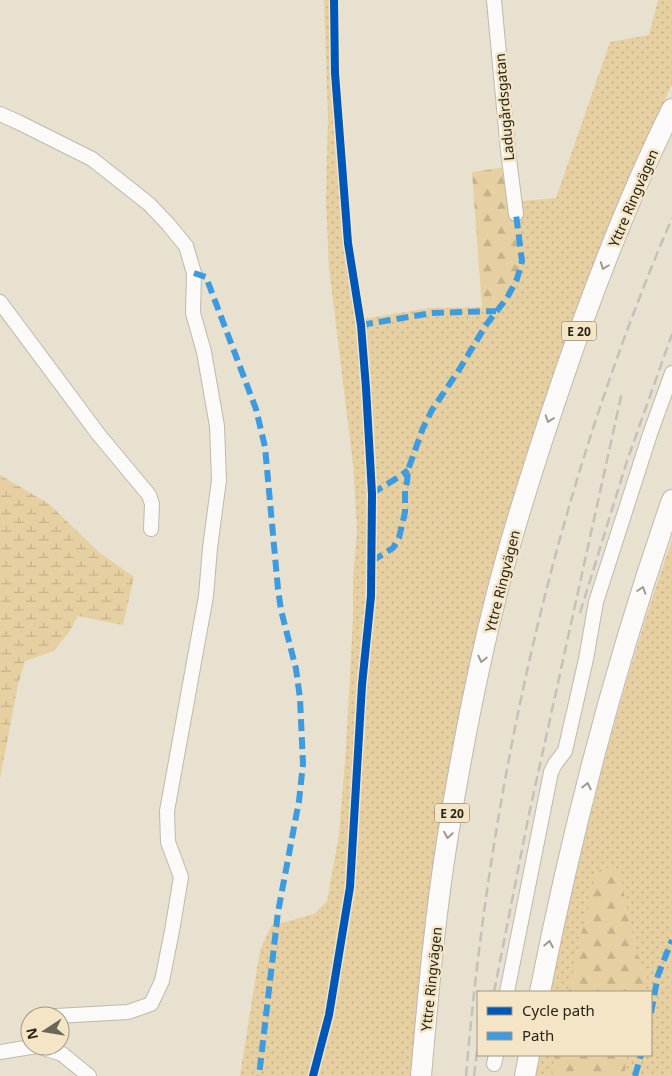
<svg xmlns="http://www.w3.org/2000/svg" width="672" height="1076" viewBox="0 0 672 1076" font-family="'Noto Sans',sans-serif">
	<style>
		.grass { fill: url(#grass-dots) }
		.forest { fill: url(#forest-firs) }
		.wetland { fill: url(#wetland-marsh) }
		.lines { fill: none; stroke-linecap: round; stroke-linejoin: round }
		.minor-casing { stroke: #beb9ac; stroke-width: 16 }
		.highway-casing { stroke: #beb9ac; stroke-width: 22 }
		.minor { stroke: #fcfaf8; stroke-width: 14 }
		.highway { stroke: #fcfaf8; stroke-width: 20 }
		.rail { stroke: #c3c1bc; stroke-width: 2.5; stroke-dasharray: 10 5; stroke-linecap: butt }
		.quiet { stroke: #3d9cdf; stroke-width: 6; stroke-dasharray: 12 6; stroke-linecap: butt }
		.cycleway-casing { stroke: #f3e5c6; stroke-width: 11 }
		.cycleway { stroke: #0057b8; stroke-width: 8 }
		.oneway { stroke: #9d9a93 }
		.labels { text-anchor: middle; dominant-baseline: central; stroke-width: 5; stroke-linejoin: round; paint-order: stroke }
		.shield { fill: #f3e5c6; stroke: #665e4c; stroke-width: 1 }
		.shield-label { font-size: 12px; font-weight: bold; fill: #292418 }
		.street-label { font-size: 14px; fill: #292418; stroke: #f3e5c6 }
	</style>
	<defs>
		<pattern id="grass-dots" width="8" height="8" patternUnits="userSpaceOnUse" patternTransform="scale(1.25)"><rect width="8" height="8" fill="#e6d0a1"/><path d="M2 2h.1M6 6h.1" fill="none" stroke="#c5b28a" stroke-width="1.8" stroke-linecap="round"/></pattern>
		<pattern id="forest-firs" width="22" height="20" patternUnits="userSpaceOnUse" patternTransform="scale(1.25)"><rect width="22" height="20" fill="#e6d0a1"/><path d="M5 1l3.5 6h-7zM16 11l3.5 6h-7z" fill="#c5b28a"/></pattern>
		<pattern id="wetland-marsh" width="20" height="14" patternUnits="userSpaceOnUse" patternTransform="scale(1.25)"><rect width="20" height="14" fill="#e6d0a1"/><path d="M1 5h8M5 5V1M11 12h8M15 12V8" fill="none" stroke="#c5b28a"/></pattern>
	</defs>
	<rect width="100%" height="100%" fill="#e8e1d0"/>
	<!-- grass -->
	<path class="grass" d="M324,0H336C336,52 340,104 344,156C347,209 350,267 363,319L429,308L496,307L507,167L522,201L556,198L610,42L649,35L658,0H672V84L624,189L560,353L523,465L494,567L469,669L451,761L427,909L411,1076H240L260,950L271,926L314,914L327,901L339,835L346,748L353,619V578L357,530L353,464L329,268L326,200L328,117Z
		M672,540V1076H535L539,1055H651V992H550C582,839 620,688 672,540Z"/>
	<!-- forest -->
	<path class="forest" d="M507,167C512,196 524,251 515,278C511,288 503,298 496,307L482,308L472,172Z
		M613,867L618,871L622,884L637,954L646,969L647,976L644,992H568L595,876L599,870Z
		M555,1055H627L624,1076H552Z"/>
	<!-- wetland -->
	<path class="wetland" d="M0,475L49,504L100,553L134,577L123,625L78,616L69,632L54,651L25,661L18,685L0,779Z"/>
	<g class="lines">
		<defs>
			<path id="minor" d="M494,0L508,151L516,214
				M0,114L18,122L92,159L149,204L168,224L186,246L194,273L193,313L204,352L217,426L219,480L210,548L206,596L167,811L168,842L181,877L172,931L162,981L151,1004L128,1012L56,1016
				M0,302L99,435L149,495L152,504L151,529
				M507,992L551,772L555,764L565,751L586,659L596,602L650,434L672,373
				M0,1052L37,1046L62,1054L89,1076
				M494,1064L496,1055"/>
			<path id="highway" d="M540,992C573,826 616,660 672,500
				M421,1076C428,996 435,915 448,835C463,743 481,649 506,559C522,502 540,446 559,390C591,295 627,200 672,109
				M525,1076L529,1055"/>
		</defs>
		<!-- minor casing -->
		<use href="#minor" class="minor-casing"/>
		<!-- highway casing -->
		<use href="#highway" class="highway-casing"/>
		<!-- minor -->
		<use href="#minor" class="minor"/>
		<!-- highway -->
		<use href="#highway" class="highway"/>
		<!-- rail -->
		<path class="rail" d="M580,613L627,461L672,334
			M494,992L528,819L622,392
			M466,1076C491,780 555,491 672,218
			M474,1076L478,1044"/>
		<!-- quiet -->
		<path class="quiet" d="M194,273L206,277L256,409L265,447L278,589L281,610L296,669L300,698L303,764L299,801L278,912L259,1076
			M361,325L432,313L496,311
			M372,494C384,485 396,480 408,470
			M372,561L393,548L399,538L405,512V489L407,482L408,470L423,428L432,410L459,370L486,325L507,298L517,279L522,261L516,214
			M651,1013L658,975L672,940
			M635,1076L641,1055"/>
		<defs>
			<path id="cycleway" d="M313,1076L329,1015L350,887L362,685L371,596L372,494L366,388L361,325L348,243L335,73L334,0"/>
		</defs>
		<!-- cycleway casing -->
		<use href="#cycleway" class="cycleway-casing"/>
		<!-- cycleway -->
		<use href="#cycleway" class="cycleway"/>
	</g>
	<!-- one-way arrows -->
	<defs><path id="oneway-chevron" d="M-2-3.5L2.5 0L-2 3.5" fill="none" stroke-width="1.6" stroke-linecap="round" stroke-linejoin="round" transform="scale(1.25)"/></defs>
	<g class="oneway">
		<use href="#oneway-chevron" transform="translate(604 266) rotate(111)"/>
		<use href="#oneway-chevron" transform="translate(549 419) rotate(109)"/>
		<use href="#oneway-chevron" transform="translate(642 590) rotate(-72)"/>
		<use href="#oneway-chevron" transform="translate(482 659) rotate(103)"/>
		<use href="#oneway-chevron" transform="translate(587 786) rotate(-77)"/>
		<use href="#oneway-chevron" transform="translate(448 835) rotate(99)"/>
		<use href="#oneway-chevron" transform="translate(549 944) rotate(-79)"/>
	</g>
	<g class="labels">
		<!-- shield labels -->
		<g class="shield">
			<rect x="561.5" y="321.5" width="35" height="19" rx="4"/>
			<rect x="434.5" y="803.5" width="35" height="19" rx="4"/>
		</g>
		<g class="shield-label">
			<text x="579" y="331">E 20</text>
			<text x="452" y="813">E 20</text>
		</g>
		<!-- street labels -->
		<g class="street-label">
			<text transform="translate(504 107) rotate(-95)">Ladugårdsgatan</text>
			<text transform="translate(633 198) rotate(-67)">Yttre Ringvägen</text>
			<text transform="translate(502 581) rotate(-76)">Yttre Ringvägen</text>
			<text transform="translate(431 979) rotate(-84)">Yttre Ringvägen</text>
		</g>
	</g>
	<!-- legend -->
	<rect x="477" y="991" width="175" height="65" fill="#f3e5c6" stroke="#a29880"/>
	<rect x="487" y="1007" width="25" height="8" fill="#0057b8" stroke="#a29880"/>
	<text x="522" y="1016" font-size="15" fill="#292418">Cycle path</text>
	<rect x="487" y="1032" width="25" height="8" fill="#3d9cdf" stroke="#a29880"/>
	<text x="522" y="1041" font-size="15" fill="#292418">Path</text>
	<!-- north arrow -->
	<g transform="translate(45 1031) rotate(258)"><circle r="24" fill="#f3e5c6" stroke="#a29880"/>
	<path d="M0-4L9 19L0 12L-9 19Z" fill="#6c6658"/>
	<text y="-8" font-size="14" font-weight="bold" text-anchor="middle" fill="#292418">N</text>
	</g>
</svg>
